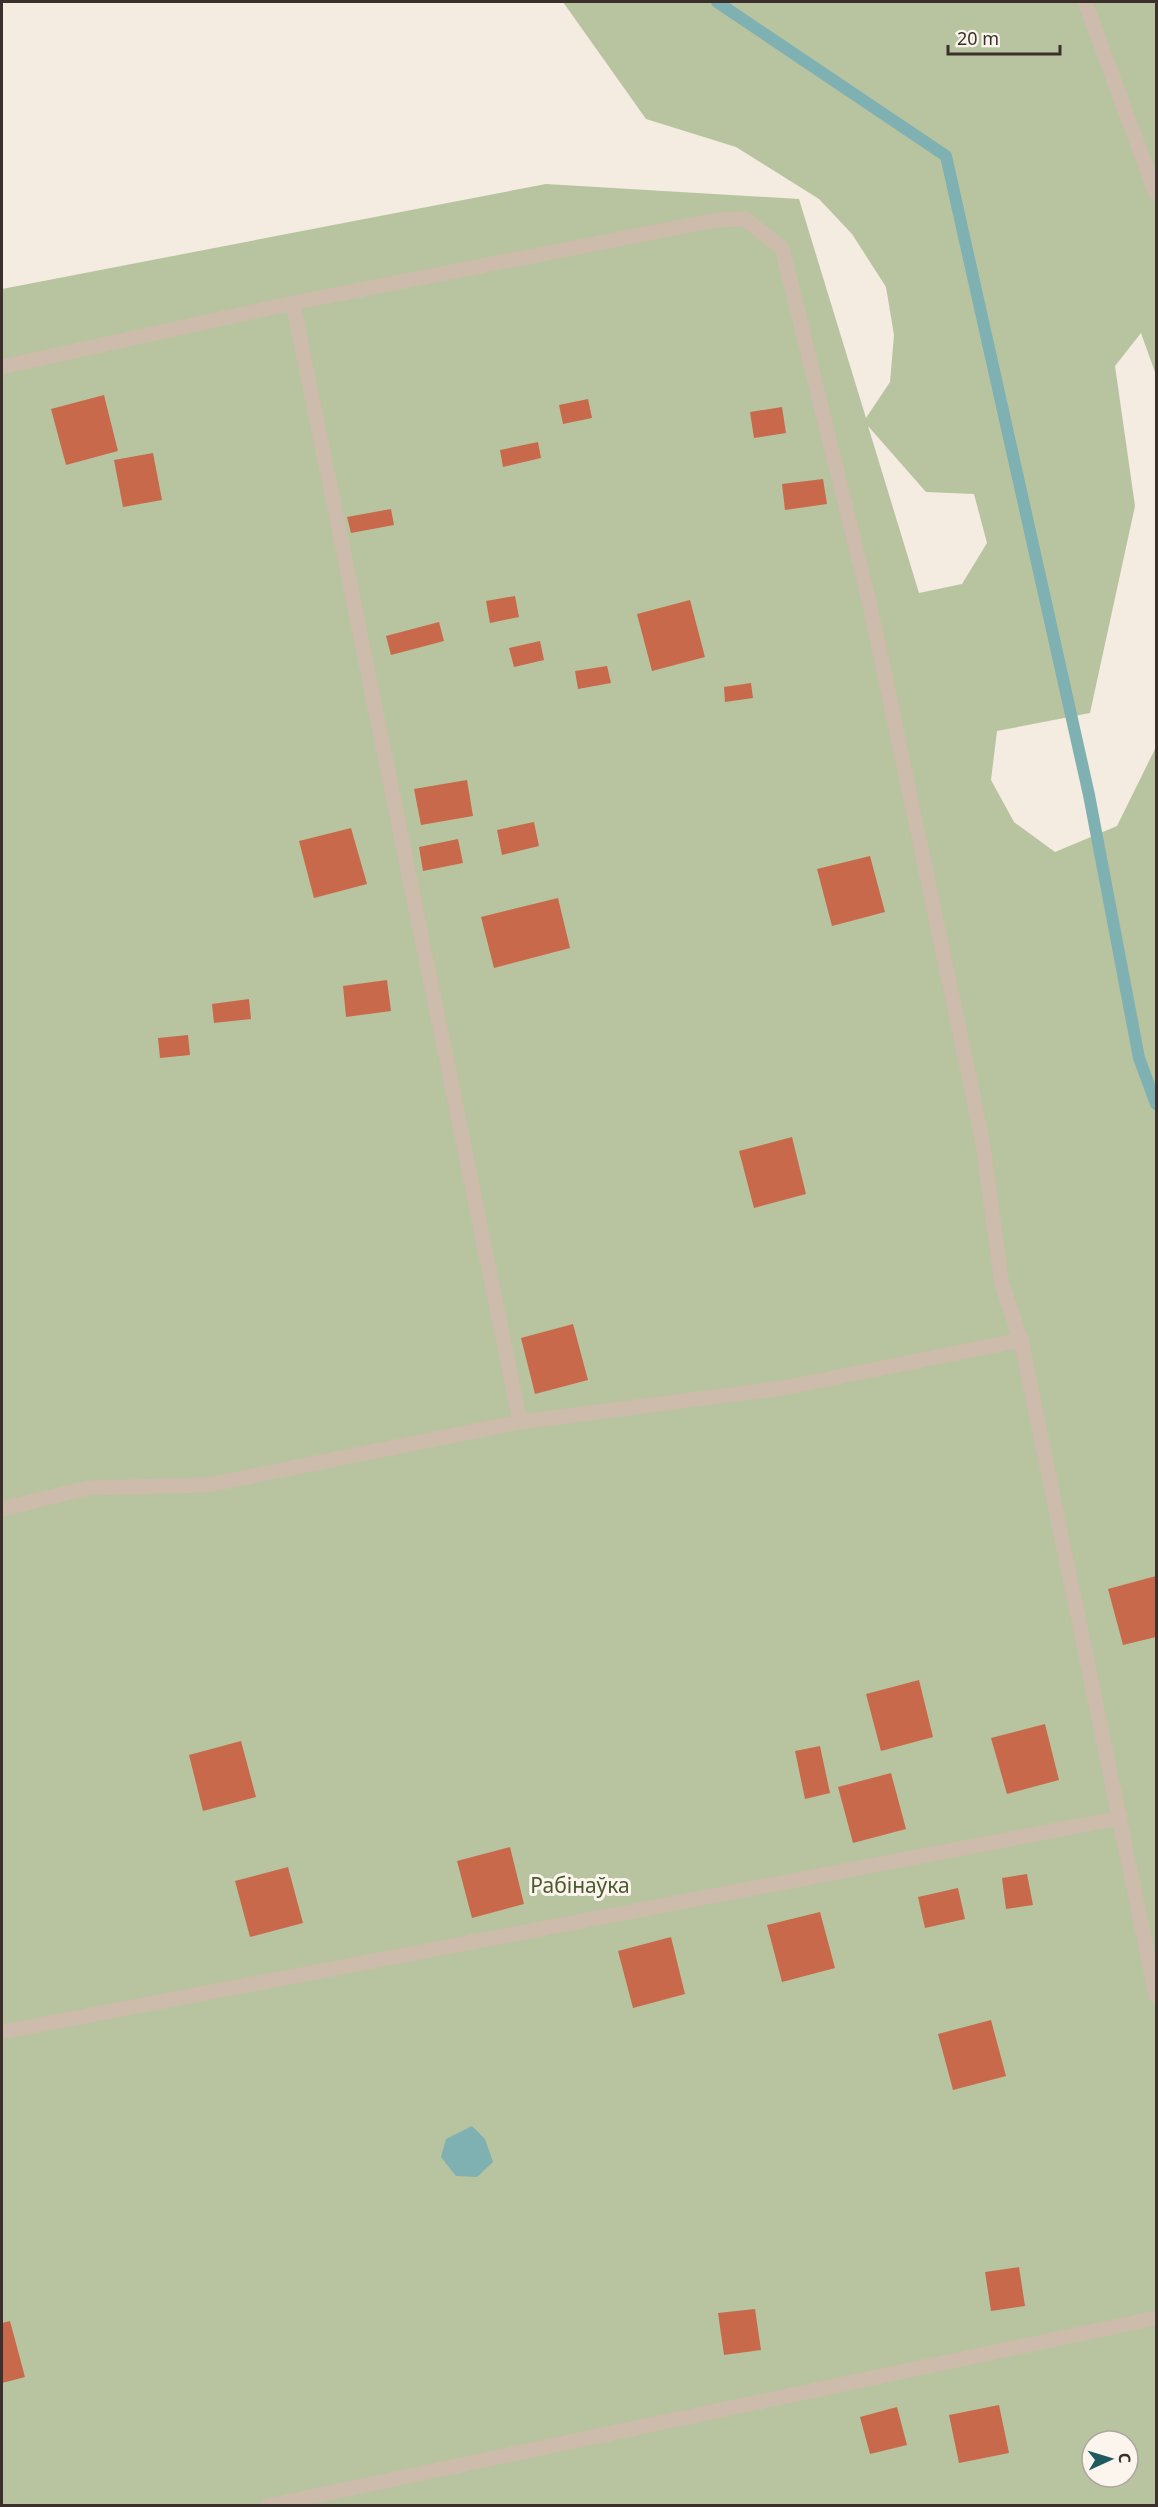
<svg xmlns="http://www.w3.org/2000/svg" width="1158" height="2507" viewBox="0 0 1158 2507" font-family="'Noto Sans',sans-serif">
	<style>
		.green { fill: #b8c4a0; fill-rule: evenodd }
		.water { fill: #7fb0b2 }
		.lines { fill: none; stroke-linecap: round; stroke-linejoin: round }
		.stream { stroke: #7fb0b2; stroke-width: 12 }
		.building { fill: #c8694b }
		.lane { stroke: #cdbbac; stroke-width: 15 }
		.labels { text-anchor: middle; dominant-baseline: central; stroke-width: 6; stroke-linejoin: round; paint-order: stroke }
		.park-label { font-size: 21px; fill: #4a5a2e; stroke: #fbf5ee }
	</style>
	<rect width="100%" height="100%" fill="#f4ebe1"/>
	<!-- green -->
	<path class="green" d="M563,2H1156V375L1141,333L1115,366L1135,506L1090,713L997,731L991,780L1014,822L1055,852L1117,826L1156,747V2505L2,2506V289L546,184L799,199L866,418L890,382L894,335L886,287L852,234L819,199L736,147L646,119ZM868,426L926,492L974,494L987,543L962,584L919,593ZM1092,2441H1128V2477H1092Z"/>
	<!-- water -->
	<path class="water" d="M472,2126L485,2139L493,2162L477,2177L456,2176L441,2157L446,2139Z"/>
	<g class="lines">
		<!-- stream -->
		<path class="stream" d="M717,2L946,156L1089,795L1139,1058L1156,1104"/>
	</g>
	<!-- building -->
	<path class="building" d="M104,395L118,451L66,465L51,409Z
		M588,399L592,418L563,424L559,405Z
		M782,407L786,433L754,438L750,412Z
		M538,442L541,458L503,467L500,450Z
		M153,453L162,500L123,507L114,460Z
		M823,479L827,504L785,510L782,484Z
		M391,509L394,525L351,533L347,517Z
		M515,596L519,617L490,623L486,601Z
		M690,600L705,657L652,671L637,614Z
		M439,622L444,641L391,655L386,636Z
		M540,641L544,660L514,667L509,648Z
		M607,666L611,683L578,689L575,671Z
		M751,683L753,698L725,702L724,687Z
		M467,780L473,816L421,825L414,789Z
		M534,822L539,846L502,855L497,830Z
		M351,828L367,884L314,898L299,841Z
		M458,839L463,863L423,871L419,847Z
		M870,856L885,912L832,926L817,869Z
		M558,898L570,948L494,968L481,917Z
		M387,980L391,1011L346,1017L343,986Z
		M249,999L251,1019L214,1023L212,1004Z
		M188,1035L190,1055L160,1058L158,1038Z
		M792,1137L806,1194L754,1208L739,1151Z
		M573,1324L588,1380L535,1394L521,1338Z
		M1156,1576V1637L1123,1645L1108,1589Z
		M919,1680L933,1737L881,1751L866,1694Z
		M1045,1724L1059,1780L1007,1794L991,1738Z
		M241,1741L256,1797L203,1811L189,1755Z
		M820,1746L830,1793L805,1799L795,1751Z
		M891,1773L906,1829L853,1843L838,1787Z
		M510,1847L524,1904L472,1918L457,1861Z
		M288,1867L303,1923L250,1937L235,1881Z
		M1027,1874L1033,1905L1006,1909L1002,1878Z
		M958,1888L965,1919L925,1928L918,1897Z
		M820,1912L835,1968L782,1982L767,1925Z
		M671,1937L685,1994L633,2008L618,1951Z
		M991,2020L1006,2076L953,2090L938,2034Z
		M1019,2267L1025,2306L991,2311L985,2272Z
		M755,2309L761,2350L724,2355L718,2313Z
		M10,2321L25,2377L2,2383V2323Z
		M999,2405L1009,2453L959,2463L949,2415Z
		M897,2407L907,2445L870,2454L860,2417Z"/>
	<g class="lines">
		<!-- lane -->
		<path class="lane" d="M1085,2L1156,194
			M293,303L520,1422
			M2,367L293,303L716,220L745,219L782,248L870,605L982,1138L1002,1284L1021,1340L1156,1996
			M2,1509L88,1488L208,1485L520,1422L783,1388L1021,1340
			M2,2032L1120,1818
			M267,2506L1156,2318"/>
	</g>
	<g class="labels">
		<!-- park labels -->
		<g class="park-label">
			<text x="580" y="1885">Рабінаўка</text>
		</g>
	</g>
	<!-- border -->
	<rect width="1158" height="2507" fill="none" stroke="#3b302b" stroke-width="6"/>
	<!-- north arrow -->
	<g transform="translate(1110 2459) rotate(86)"><circle r="28" fill="#fbf5ee" stroke="#aea6a0" stroke-width="1.5"/>
	<path d="M0-4.5L10 22L0 15L-10 22Z" fill="#1f5a5e"/>
	<text y="-9" font-size="16" font-weight="bold" text-anchor="middle" fill="#3b302b">С</text>
	</g>
	<!-- scale -->
	<path d="M948 45v9h112v-9" fill="none" stroke="#3b302b" stroke-width="3"/>
	<text x="957" y="45" font-size="18" fill="#3b302b" stroke="#fbf5ee" stroke-width="4.5" paint-order="stroke">20 m</text>
</svg>
